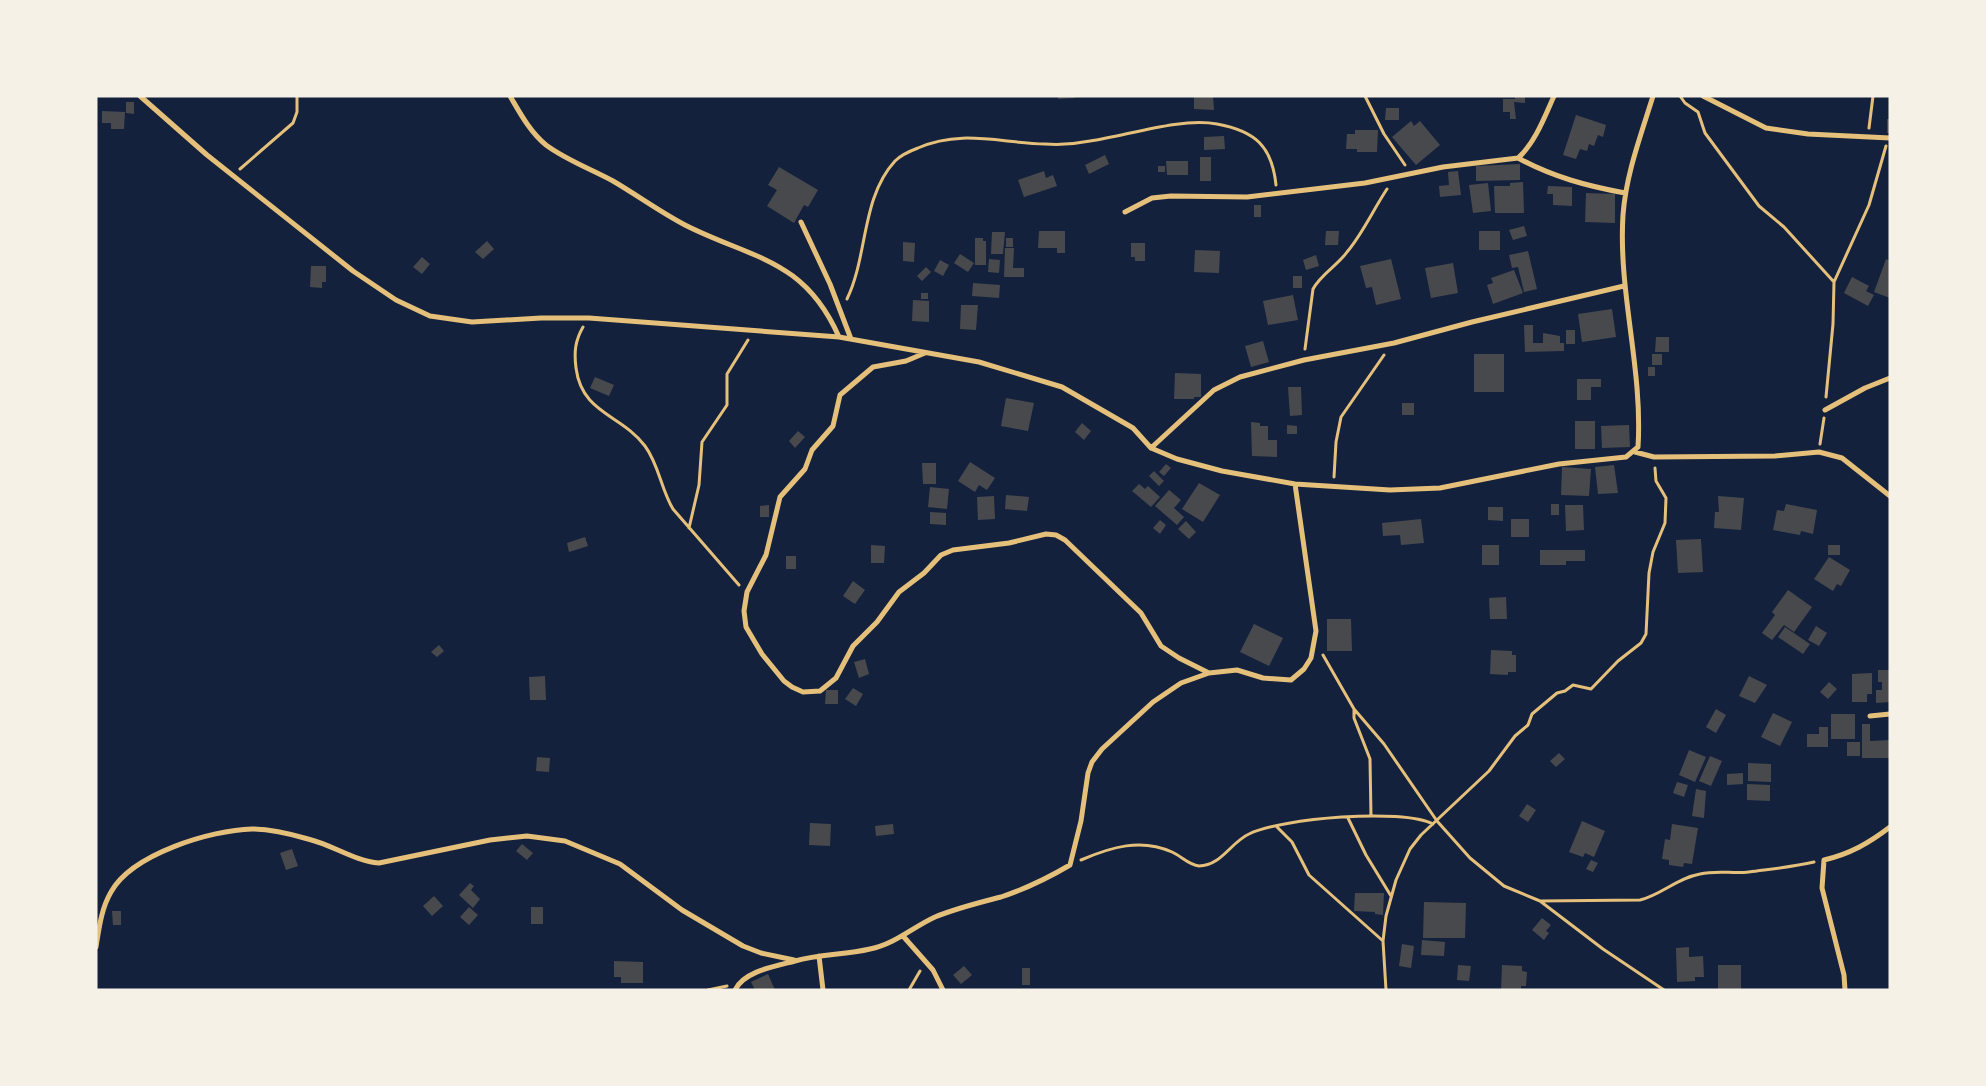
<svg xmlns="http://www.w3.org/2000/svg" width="1986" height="1086" viewBox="0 0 1986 1086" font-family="Karla,sans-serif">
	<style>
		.building { fill: #48494c }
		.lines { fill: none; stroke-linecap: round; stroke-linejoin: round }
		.path { stroke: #e5c07b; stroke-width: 3 }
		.minor { stroke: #e5c07b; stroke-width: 5 }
	</style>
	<rect width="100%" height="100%" fill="#14213d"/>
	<!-- building -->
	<path class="building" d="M1058,96H1075V98L1058,99Z
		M1194,96H1213L1214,110L1194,109Z
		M1515,96H1525V103L1514,102L1516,119H1510V112H1503V99H1515Z
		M126,102H134V114L126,113Z
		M1386,108H1399V120H1385Z
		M102,111L125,112L124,129H111V123H102Z
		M1576,115L1606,125L1603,137L1598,135L1594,146L1589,144L1587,151L1580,149L1576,159L1563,155Z
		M1887,119H1890V133H1887Z
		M1411,121L1414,126L1420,121L1440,145L1416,165L1392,137Z
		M1355,130H1378L1377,152H1357V149H1346L1347,134H1355Z
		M1224,136L1225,149L1204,150V137Z
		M1105,155L1109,164L1089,174L1085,165Z
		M1200,157H1211V181H1200Z
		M1166,161H1188V175H1167Z
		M1520,164V180L1476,181V166Z
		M1158,166H1165V172H1158Z
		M779,167L818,190L808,207L804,205L794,223L767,206L777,190L768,185Z
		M1044,171L1046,178L1053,175L1057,186L1024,197L1018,180Z
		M1458,171L1461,195L1440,197L1439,186L1449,185L1448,172Z
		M1523,182L1524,213H1495L1494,186H1510V183Z
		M1488,183L1491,211L1473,213L1469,185Z
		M1548,186L1572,187V206L1553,205V194H1547Z
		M1586,193L1615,194V223L1585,222Z
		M1254,205H1261V217H1254Z
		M1524,226L1527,236L1513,240L1509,230Z
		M1039,231H1065V253H1057V248H1038Z
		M1326,231H1339L1338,245H1325Z
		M1479,231H1500V250H1479Z
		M992,232H1005L1003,254H991Z
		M975,238H983V241H986V265H975Z
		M1006,238H1013V247H1006Z
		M487,241L494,249L483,259L475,252Z
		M903,242L915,243L914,262L903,261Z
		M1131,243H1145V261H1135V257H1131Z
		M1005,248H1014L1013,268H1024V277H1004Z
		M1195,250L1220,251L1219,273L1194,272Z
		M1528,251L1537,289L1524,292L1518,267L1512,268L1509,255Z
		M960,254L974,263L968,272L954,263Z
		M1316,255L1319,266L1306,270L1303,260Z
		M422,257L430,264L422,274L413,267Z
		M989,259L1000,260L999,273L988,272Z
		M1391,259L1401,299L1376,305L1372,287L1366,288L1360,266Z
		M1886,259L1890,261V298L1874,292Z
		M940,260L949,265L943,276L934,271Z
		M1453,263L1458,293L1431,298L1425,268Z
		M311,266H326V282H322V288L310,287Z
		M926,267L931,272L922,281L917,276Z
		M1514,270L1523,293L1493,304L1487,285L1493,283L1491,278Z
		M1293,276H1302V288H1293Z
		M1852,277L1869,286L1866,291L1874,295L1868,306L1844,293Z
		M973,283L1000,285L999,298L972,296Z
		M921,293H928V299H921Z
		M1293,295L1298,320L1268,325L1263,301Z
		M913,300L929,301V322L912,321Z
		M961,305H978L976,330L960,329Z
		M1612,309L1616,337L1582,342L1578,314Z
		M1524,325H1533V343H1543V333L1560,336V343H1564V351L1525,352Z
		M1566,330H1575V344H1566Z
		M1656,337H1669V352H1655Z
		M1263,341L1269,362L1251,367L1245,346Z
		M1474,354H1504V392H1474Z
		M1652,354H1662V365H1652Z
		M1648,367H1655V376H1648Z
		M1175,373L1201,374V397H1194V399H1174Z
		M595,377L614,385L609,396L590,388Z
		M1577,379H1601V387H1591V400H1577Z
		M1288,387H1301L1302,415L1290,416Z
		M1006,398L1034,403L1028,431L1001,426Z
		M1402,403H1414V415H1402Z
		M1575,421H1595V449H1575Z
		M1251,422L1260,423V426H1268V440H1277V457L1252,456Z
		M1082,423L1091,431L1084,440L1075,432Z
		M1287,425L1297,426V434H1287Z
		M1629,425L1630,447L1602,448L1601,426Z
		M798,431L805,437L795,448L789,441Z
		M970,462L995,478L987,490L979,485L975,492L958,481Z
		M922,463H936V484H923Z
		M1166,464L1171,468L1164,476L1159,472Z
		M1614,465L1618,493L1598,494L1595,467Z
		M1562,467L1591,469L1589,496L1561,495Z
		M1154,471L1164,481L1159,486L1149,476Z
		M1199,483L1220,495L1203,522L1182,509Z
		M1139,484L1145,489L1148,486L1160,497L1151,507L1132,491Z
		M930,487L949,489L947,509L928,507Z
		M1169,490L1181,500L1174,508L1184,517L1177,525L1155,506Z
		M1006,495L1029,497L1027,511L1005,509Z
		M994,496L995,519L978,520L977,497Z
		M1718,496L1744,498L1741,530L1714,528L1715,512H1719Z
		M1551,504H1559V515H1551Z
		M1786,504L1817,510L1813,534L1801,531L1800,535L1773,530L1777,510L1784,511Z
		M769,505V517H760V506Z
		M1565,505H1583L1584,530L1566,531Z
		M1488,507H1503V521L1488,520Z
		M930,512L946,513V525L930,524Z
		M1421,519L1424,543L1401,545L1400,535L1383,536L1382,523Z
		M1511,519H1529V537H1511Z
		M1160,520L1166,525L1160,534L1153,528Z
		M1186,521L1196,532L1189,539L1178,529Z
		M585,537L588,546L569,552L567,543Z
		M1701,539L1703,572L1678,573L1676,540Z
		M871,545L885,546L884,563H871Z
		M1482,545H1499V565H1482Z
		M1828,545H1840V555H1828Z
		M1540,550H1585V561H1566V565H1540Z
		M786,556H796V569H786Z
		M1829,557L1850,570L1841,586L1837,584L1833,591L1814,579Z
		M853,581L865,590L855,604L843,596Z
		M1788,590L1812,607L1794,632L1784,625L1772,640L1762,633L1775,615L1772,612Z
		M1506,597L1507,619H1490L1489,598Z
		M1327,619H1351L1352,651H1327Z
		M1254,624L1283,638L1269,666L1240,652Z
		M1816,626L1827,633L1819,646L1808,640Z
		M1785,627L1810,644L1803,654L1778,637Z
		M439,645L444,651L437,657L431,652Z
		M1491,650L1512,651V655H1516V672H1508V675L1490,674Z
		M865,659L869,674L859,678L854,662Z
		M1878,670H1890V702L1876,703V690H1882V682H1878Z
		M1872,673V694H1867V702H1852V674Z
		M545,676L546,700H530L529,677Z
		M1749,676L1767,685L1755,703L1739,696Z
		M1829,682L1837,689L1828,699L1820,692Z
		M853,688L863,694L856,706L845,699Z
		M826,690H838V704H825Z
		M1716,709L1726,715L1716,733L1706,727Z
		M1773,713L1792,722L1780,746L1761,737Z
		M1831,714H1855V739H1831Z
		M1862,724H1870V741L1890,740V758H1862Z
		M1819,727H1828V747H1807V734H1819Z
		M1847,742H1860V756H1847Z
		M1689,750L1706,757L1695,782L1679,775Z
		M1559,753L1565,759L1556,767L1550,761Z
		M1710,756L1722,761L1711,786L1699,781Z
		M537,757L550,758L549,772L536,771Z
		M1748,763L1771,764V782L1748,781Z
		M1743,773V784L1727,785V774Z
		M1677,782L1688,785L1684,797L1673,793Z
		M1747,784L1770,785V801L1747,800Z
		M1696,789L1706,791L1704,818L1692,816Z
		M1527,804L1536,810L1528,822L1519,816Z
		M1582,821L1605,831L1594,857L1585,853L1583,857L1569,852Z
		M810,823L831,824L830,846L809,845Z
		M893,824L894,834L876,836L875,826Z
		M1672,824L1698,828L1692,864L1684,863L1683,867L1669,865V860L1662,859L1665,839L1670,840Z
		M522,844L533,853L527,860L516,851Z
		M292,849L298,866L286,870L280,853Z
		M1591,860L1598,863L1593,872L1586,869Z
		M470,883L474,886L471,890L480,899L473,908L459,895Z
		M1355,893H1384L1383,915L1375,914V912L1354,911Z
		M434,896L443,906L432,916L423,906Z
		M1424,902L1466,903L1465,938H1423Z
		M469,907L478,915L469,925L460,917Z
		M531,907H543V924H531Z
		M112,911H121V925H113Z
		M1542,918L1551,925L1546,931L1549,933L1544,940L1532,930Z
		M1422,940L1445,942L1444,956L1421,955Z
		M1402,944L1414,946L1411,968L1399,966Z
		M1689,947V957L1703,956L1704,977H1695V981L1677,982L1676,948Z
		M614,961L643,962V983H621V977H614Z
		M1458,965L1471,966L1469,981L1457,980Z
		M1502,965L1522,966V971L1527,972L1526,986H1521V990H1501Z
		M1718,965H1741V990H1718Z
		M964,966L972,975L961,984L953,975Z
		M1022,968H1030V985H1022Z
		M768,974L775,990H755L751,982Z"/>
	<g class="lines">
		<!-- path -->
		<path class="path" d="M1365,96L1384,134L1405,165
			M1680,96L1685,103L1698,112L1705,133L1759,206L1784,227L1834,282
			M1869,128L1873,96
			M240,169L293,123L297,112V96
			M847,299C868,256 861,198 895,161C901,155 910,151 918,148C961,129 1000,143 1045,144C1059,145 1075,144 1090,141C1126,136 1181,117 1217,124C1255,131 1272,146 1276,185
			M583,327C575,341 574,352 576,368C582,414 621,414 645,446C659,465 661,489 673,509L739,585
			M1305,349L1313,289C1321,274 1337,266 1347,252C1363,233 1373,210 1387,189
			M1826,397L1833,324L1834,282L1869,205L1886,146
			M1820,444L1824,418
			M1334,477L1336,442L1341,417L1384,355
			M689,528L699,485L702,442L727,405V374L748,340
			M1323,655L1354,709L1384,744L1437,821L1470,858L1504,886L1540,901L1603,949L1664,990
			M1354,710V718L1370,759L1371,816
			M1348,818L1366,855L1391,896
			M1277,827L1292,842L1309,875L1383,941
			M1081,860C1111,847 1141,838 1172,852C1181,856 1189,865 1199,866C1221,866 1231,842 1249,834C1282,818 1402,808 1433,824
			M1540,901L1640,900C1661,895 1677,878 1700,874C1717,870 1733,874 1749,872C1771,869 1792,867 1814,862
			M708,990L727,986
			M909,990L920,971
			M1386,990L1383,941L1386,916L1396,880L1410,849L1421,835L1489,771L1515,736L1528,725L1532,714L1557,693L1565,691L1573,685L1591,689L1618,661L1641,643L1646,634L1649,573L1653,552L1665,523L1666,498L1656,481L1655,468"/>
		<!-- minor -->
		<path class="minor" d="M140,96L207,155L353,271L396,300L430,316L472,322L541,318H589L839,337L979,362L1062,387L1133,428L1151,448L1177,459L1222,471L1295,484L1390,490L1440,488L1559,464L1626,457L1638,447C1643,369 1618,292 1623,215C1626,174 1641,135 1653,96
			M510,96C520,113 530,132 546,145C566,160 591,169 613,181C637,195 660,212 685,225C752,259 804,258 839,337
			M1703,96L1766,128L1808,134L1890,138
			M1518,158C1553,177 1587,186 1625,193
			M1125,212L1152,198L1171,196L1247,197L1365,183L1443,167L1518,158C1535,143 1545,116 1554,96
			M801,222L830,284L851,339
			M925,353L906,361L873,367L840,395L833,426L812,450L805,469L780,497L766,555L747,592L744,611L746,627L762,654L784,681L792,687L803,692L820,691L836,678L853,646L877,622L899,592L924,573L941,555L953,550L1009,543L1046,534L1056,535L1065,540L1141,613L1161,646L1179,658L1209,673
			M1825,410L1865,388L1890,378
			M1151,448L1214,390L1240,377L1304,360L1394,343L1472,322L1624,286
			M1635,452L1654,457L1775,456L1819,452L1842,458L1890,496
			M1870,716L1890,714
			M903,936L933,970L943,990
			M96,947C99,929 101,909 111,892C132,854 211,830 252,829C270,829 291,834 308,839C333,845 354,861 379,863L490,840L527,836L565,841L620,864L682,910L743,946L761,953L794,960
			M819,956L823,990
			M735,990C744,971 776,966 795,961C820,954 845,955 870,949C895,944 913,927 935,917C957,908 978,903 1001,897C1025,889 1048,878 1070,865L1081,821L1088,773L1092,762L1102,749L1153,702L1181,683L1209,673L1237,670L1263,678L1291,680L1304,669L1311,658L1316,631L1295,484
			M1845,990L1844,975L1822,888L1824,860C1850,854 1869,843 1890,827"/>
	</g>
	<!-- border -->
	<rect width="1986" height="1086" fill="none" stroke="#f6f1e7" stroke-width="195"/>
</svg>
